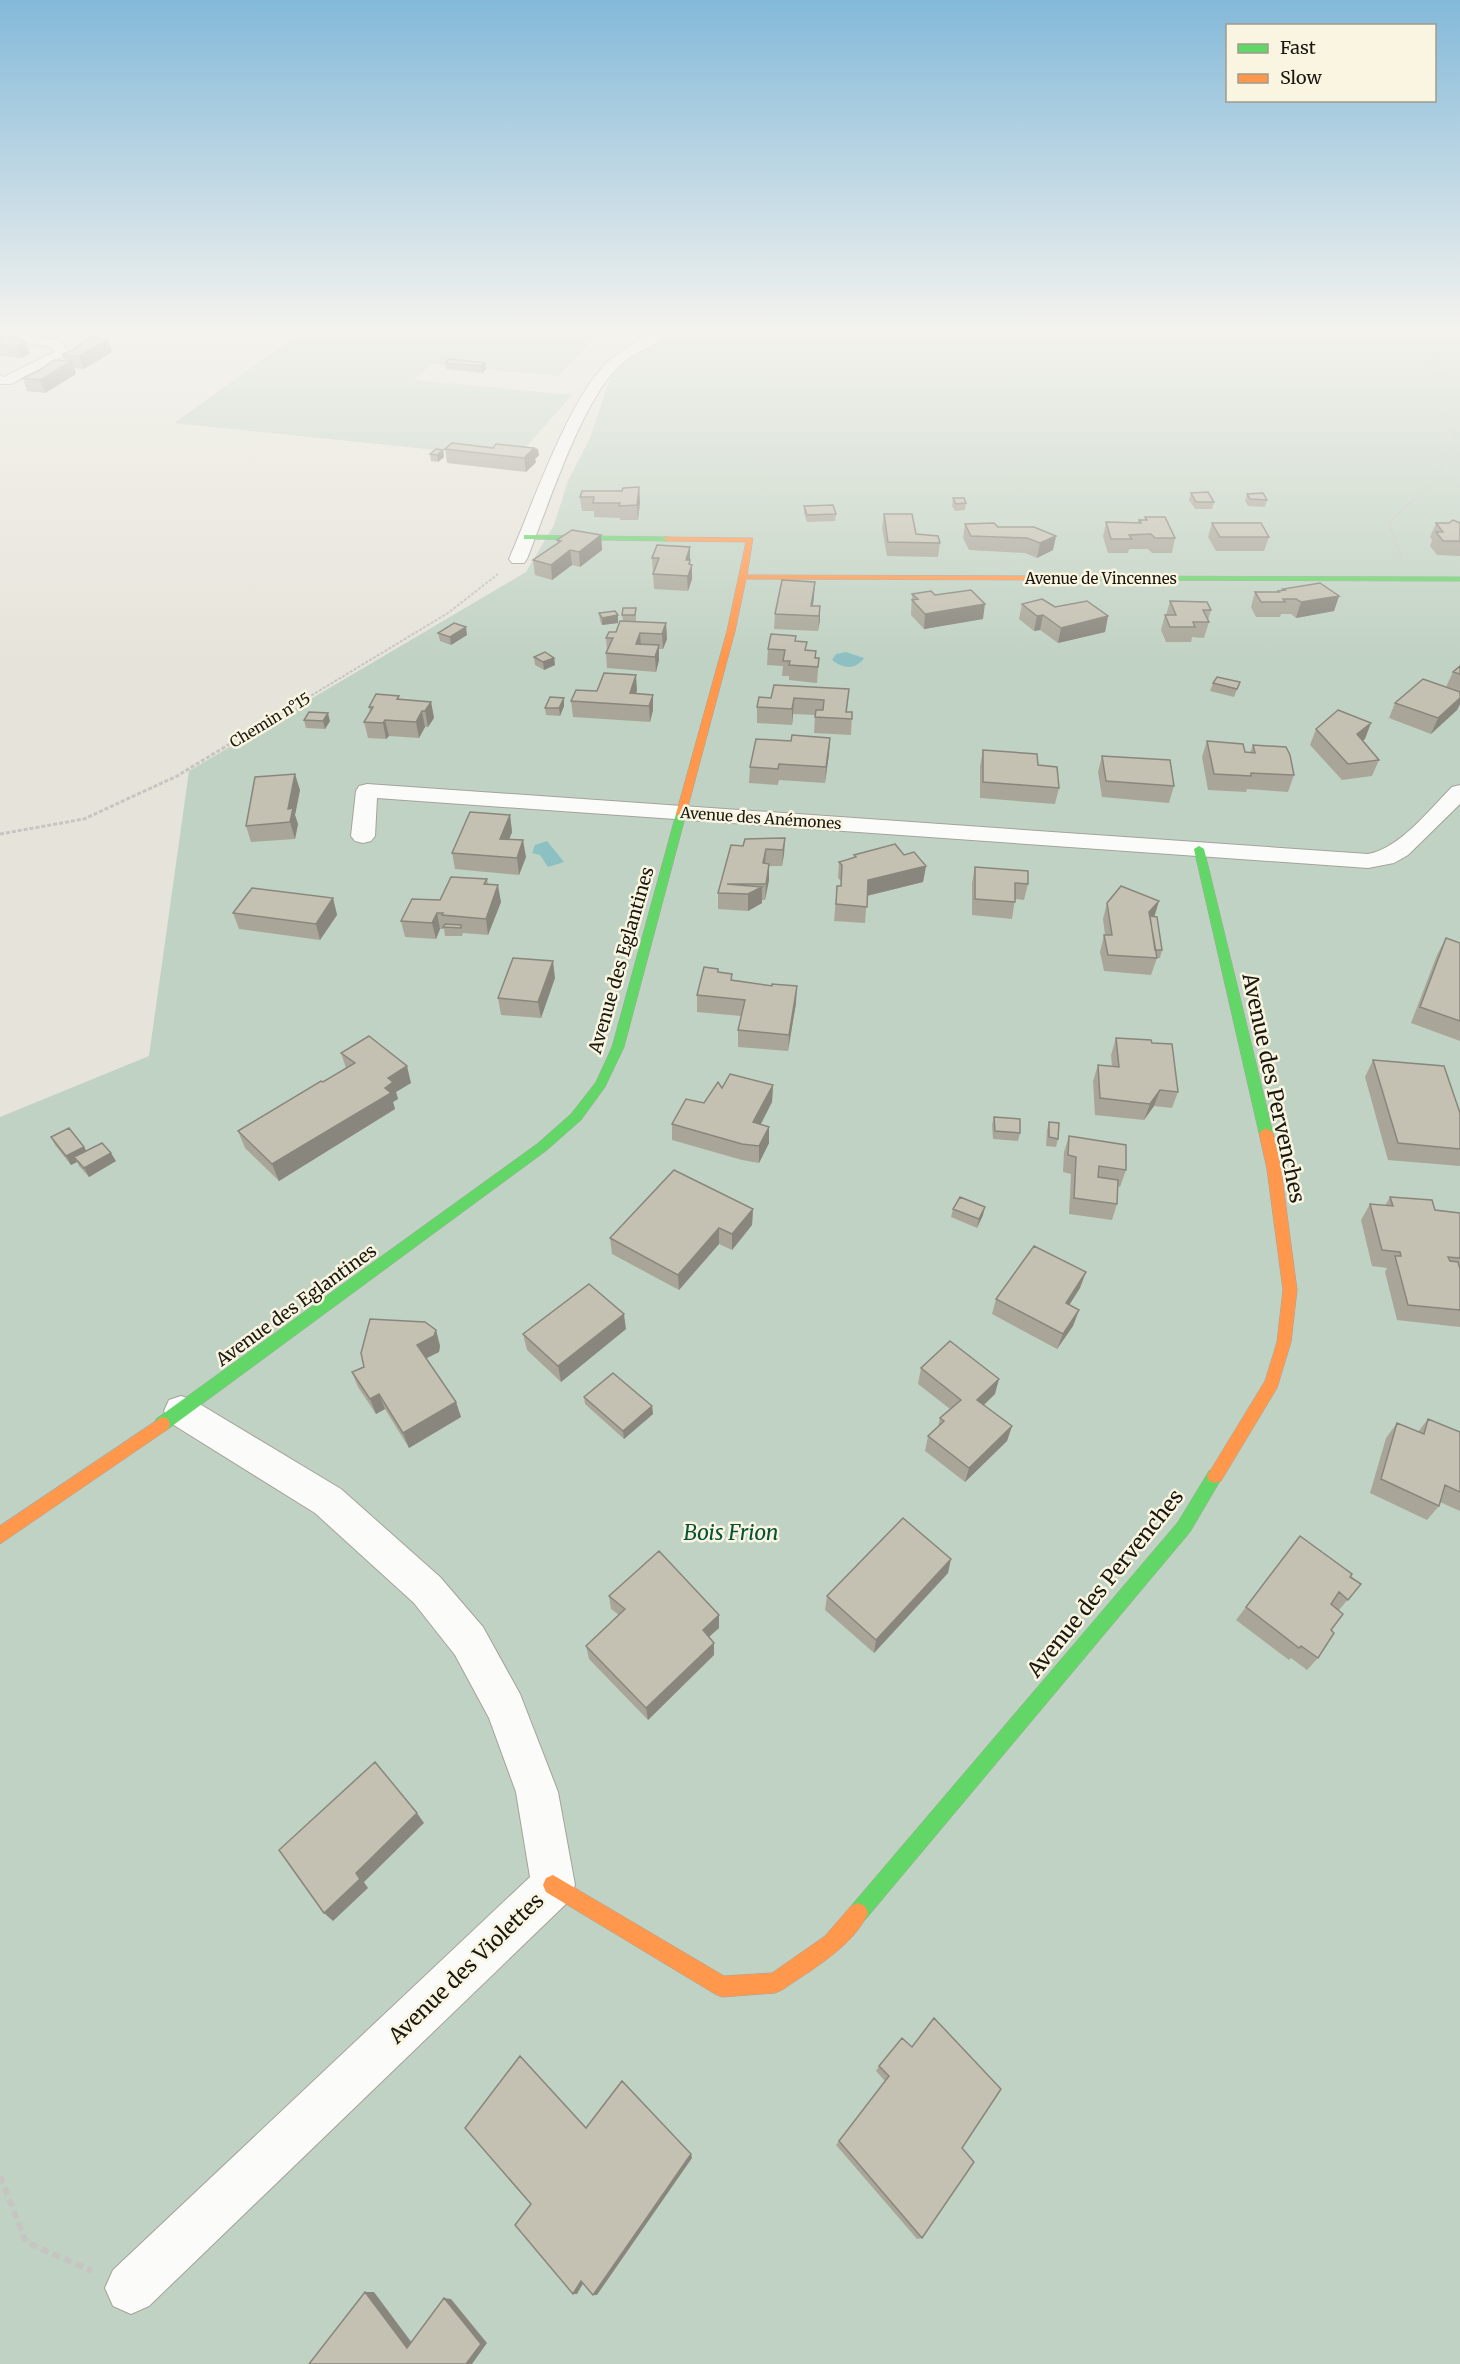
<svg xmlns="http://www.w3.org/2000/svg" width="1460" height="2364" viewBox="0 0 1460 2364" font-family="Merriweather,serif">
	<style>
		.green { fill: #c0d2c3 }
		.water { fill: #8dc0c2 }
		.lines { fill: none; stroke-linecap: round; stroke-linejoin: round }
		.street-casing { stroke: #a4a39b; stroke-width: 2 }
		.fast-casing { stroke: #a4a39b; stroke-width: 1 }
		.slow-casing { stroke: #a4a39b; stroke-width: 1 }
		.path-far3 { stroke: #c6c5c2; stroke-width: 1.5; stroke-dasharray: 2 1.5; stroke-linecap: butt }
		.path-far2 { stroke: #c6c5c2; stroke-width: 2; stroke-dasharray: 3 1.5; stroke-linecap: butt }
		.path-far1 { stroke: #c6c5c2; stroke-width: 3; stroke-dasharray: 4 2; stroke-linecap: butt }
		.path { stroke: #c6c5c2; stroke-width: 6; stroke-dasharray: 8 4.5; stroke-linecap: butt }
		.street { fill: #fbfbf9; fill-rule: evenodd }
		.fast { fill: #63d668; fill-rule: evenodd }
		.slow { fill: #ff974d; fill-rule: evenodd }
		.wall { fill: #a9a699 }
		.shaded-wall { fill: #89877d }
		.building { fill: #c4c1b2; stroke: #89877d; stroke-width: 1.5 }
		.labels { text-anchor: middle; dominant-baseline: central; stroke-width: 5; stroke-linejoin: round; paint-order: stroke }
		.far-street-label { font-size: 15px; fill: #191710; stroke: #f9f5e1 }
		.street-label { font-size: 18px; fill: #191710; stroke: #f9f5e1 }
		.near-street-label { font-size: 21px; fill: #191710; stroke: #f9f5e1 }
		.near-park-label { font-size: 21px; font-style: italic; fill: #045237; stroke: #f9f5e1 }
	</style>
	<rect width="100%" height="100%" fill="#e6e4da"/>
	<!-- green -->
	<path class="green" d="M306,329H603L558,376L431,364L414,380L572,395L516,458L174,423Z
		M680,329H1460V2364H0V1117L149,1056L189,771L526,572L554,525L568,481L590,438L613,370Z"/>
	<!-- water -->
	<path class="water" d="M846,652L864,658C855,671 842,668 832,660L836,654Z
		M547,841L564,862L548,867L540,855L532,853L535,845Z"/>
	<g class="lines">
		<defs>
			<path id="street" d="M658,329H672C659,345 635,351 620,365C582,399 547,509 527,559L524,563H512L509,559C531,509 571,391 611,359C625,347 643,338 658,329Z
				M0,330L61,341L69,353L11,384H0V376L4,377L54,352L51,347L0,338Z
				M367,784L1368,854C1399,849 1430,809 1452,787L1460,785V804L1408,855L1394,863L1368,868L377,798L375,836L371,841L363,843L355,841L351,836L356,791L359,786Z
				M181,1396L193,1400L341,1489L440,1577L483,1627L520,1694L558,1792L575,1885L569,1901L149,2306L131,2314L113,2306L105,2288L113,2270L530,1877L516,1792L489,1718L455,1655L414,1603L315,1513L169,1422L164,1411L169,1400Z"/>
			<path id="fast" d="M524,535L668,537L672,539L668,541L527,539H524Z
				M1050,576L1460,577V581L1053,580H1050Z
				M681,811L686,814L624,1047L605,1087L581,1120L547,1150L168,1429L162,1431L156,1429L154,1424L156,1419L537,1144L571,1114L596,1082L612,1047L676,814Z
				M1199,846L1204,849L1273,1133L1266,1138L1259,1133L1194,849Z
				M1215,1469L1221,1471L1223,1476L1190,1532L865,1920L858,1923L851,1920L848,1913L851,1906L1178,1522L1209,1471Z"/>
			<path id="slow" d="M665,537L753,538L747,575L1053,576L1057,578L1053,580L746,579L735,631L686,814L681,817L676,814L727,631L746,542L668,541L664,539Z
				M1266,1128L1273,1133L1281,1169L1297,1290L1291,1342L1277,1388L1221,1481L1215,1483L1209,1481L1207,1476L1265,1381L1277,1342L1283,1290L1267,1169L1259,1133Z
				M162,1417L168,1419L170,1424L168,1429L0,1544V1526Z
				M553,1875L724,1976L772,1973L825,1936L851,1906L858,1903L865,1906L868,1913C854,1946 811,1970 782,1990L775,1993L722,1997L715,1994L546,1892L543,1885L546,1878Z"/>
		</defs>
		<!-- street casing -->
		<use href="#street" class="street-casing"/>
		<!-- fast casing -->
		<use href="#fast" class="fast-casing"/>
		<!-- slow casing -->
		<use href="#slow" class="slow-casing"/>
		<!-- path-far3 -->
		<path class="path-far3" d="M1429,372L1460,379
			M1411,502L1435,480L1456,438L1424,385L1442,336L1441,329"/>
		<!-- path-far2 -->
		<path class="path-far2" d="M1401,556L1389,523L1413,500
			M269,721L448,613L498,574"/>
		<!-- path-far1 -->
		<path class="path-far1" d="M0,834L84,819L177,776L271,719"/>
		<!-- path -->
		<path class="path" d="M0,2176L26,2242L92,2271"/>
		<!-- street -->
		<use href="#street" class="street"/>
		<!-- fast -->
		<use href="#fast" class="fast"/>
		<!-- slow -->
		<use href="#slow" class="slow"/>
	</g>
	<!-- wall -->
	<path class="wall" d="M0,338L25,341L30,353L22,358L0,356Z
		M78,346L112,352L84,369L74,368L76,374L45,393L27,391L23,378L64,360L62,355L79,347Z
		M445,363H485L486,369L482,373L446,369Z
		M445,449L539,455L535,459L536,462L526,472L447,463Z
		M443,450L444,457L438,462L431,461L430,454Z
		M639,487L640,502L638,520H620V518L594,517V511H582L580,497Z
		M1191,493L1214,502L1212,509H1195L1189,500Z
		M1247,494L1267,500L1265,507L1248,506L1245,501Z
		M953,498L966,503L965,510L955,511L952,506Z
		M804,506L836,514L835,521L807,522L804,513Z
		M884,514L916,534L940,543L938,557L887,556L882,528Z
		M1145,517L1175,538L1172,553H1152L1148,549H1129L1128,553H1108L1103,537L1106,522L1138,523L1139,520H1145Z
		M1212,523L1269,537L1264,551H1216L1208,537Z
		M1436,523H1460V556L1437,555L1430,546L1432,540L1430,537Z
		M965,524L998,527L1056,536L1053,550L1037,558L1025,553L969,550L963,538Z
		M601,535L602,550L580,567L572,565L552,580L535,575L533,560L558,543L557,540Z
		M690,547V564L692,565V579L688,591L654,589L652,558Z
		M1283,589L1339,596L1334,611L1296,618L1291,614H1281L1280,617H1256L1251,607L1255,592H1277L1278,591L1282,590Z
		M912,594L935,595L983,619L924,629L911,615Z
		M814,597L813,606H820L818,631L774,629L775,614Z
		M1170,601L1211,610L1208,620L1209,622L1204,638L1192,637L1191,642H1166L1161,630L1165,615H1166Z
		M1022,604L1055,607L1108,616L1105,632L1058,643L1040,630L1034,631L1019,619Z
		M636,608V622L666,623L667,639L663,649H659V660L656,672L607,668L606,653L607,650L606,638L616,632L623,621L622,615Z
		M599,613L618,615V623L602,625L600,621Z
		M438,633L467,635L451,645L440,641Z
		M796,636V641L807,650L816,651V658H819L817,683L789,680V676H782L783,666L767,665L768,649Z
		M534,657L554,658L555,665L544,670L535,665Z
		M1460,666V704L1457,710L1431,734L1389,718L1395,703L1446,687L1453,672Z
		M1240,682L1234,697L1210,691L1213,683Z
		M849,689L847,712H852L851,735L814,733L815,715L793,714L792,725L757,723V707L771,698Z
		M637,690L636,694L653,710L650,722L573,717L571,701L597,691Z
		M399,696V700L431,702L434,718L428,727H425L419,738L389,736L386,739L368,738L364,722L370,712L369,707Z
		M564,698V706L560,716L546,715L545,708Z
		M304,720L330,721L325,729L306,728Z
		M1316,729L1365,739L1362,740L1379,760L1372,776L1342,780L1310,745Z
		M830,738L829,754L825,783L779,780L778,785L749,783L750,767L791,741Z
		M1207,741L1245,752L1250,753L1253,745L1294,775L1288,792L1247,789L1246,792L1208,790L1202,757Z
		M983,750L1038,765L1059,788L1055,804L980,798V766Z
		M1102,756L1174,786L1169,803L1102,797L1098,772Z
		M300,790L295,815L298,824L295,839L251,842L246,826Z
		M510,815L512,832L509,840L526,857L519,875L455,869L452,853Z
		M785,838L784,854L782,866H769V880L765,900H762V903L748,911L718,909V893L743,846Z
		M854,855H904L926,866L923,882L867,896L865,923L834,921L837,886H841V881L838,878L839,862L853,858Z
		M975,867L1028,884L1024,900L1015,899L1012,919L972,915V883Z
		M487,879L488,884L501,902L488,935L463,933L462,936H445L444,929H440L436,939L405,937L401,921L440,900Z
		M333,898L337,915L320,940L239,929L233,913Z
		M1107,903L1154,917L1162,950L1160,958H1157L1151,975L1104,971L1100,952L1104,935H1105L1103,919Z
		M1446,938L1460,943V1041L1411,1023L1437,955Z
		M718,972L732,981L796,1003L788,1051L738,1047V1030L741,1016L697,1012V995Z
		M555,978L541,1018L501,1015L498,998Z
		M1116,1038L1152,1043L1178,1092L1172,1108L1154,1106L1144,1120L1095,1115L1093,1081L1098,1065L1112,1066L1111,1055Z
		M341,1053L411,1083L396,1092L398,1099L393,1102L395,1109L279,1181L245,1148L238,1131L346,1068Z
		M1373,1060L1460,1149V1166L1388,1160L1365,1077Z
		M773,1085L772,1102L761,1124L769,1127V1143L759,1163L742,1160L672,1140V1124L704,1103L722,1088Z
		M994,1117L1020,1133L1018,1141L993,1139L992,1125Z
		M1049,1122L1058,1139L1056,1147L1046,1146L1047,1130Z
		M1069,1136L1126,1170L1120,1187L1118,1186L1117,1204L1112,1220L1069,1214L1071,1174L1063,1172L1064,1152Z
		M51,1137L84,1147L86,1151L116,1161L89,1177L79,1166L77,1162L71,1165L55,1145Z
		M1390,1197L1435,1210L1460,1213V1327L1397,1320L1385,1272L1387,1268L1372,1266L1361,1220L1370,1204L1385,1206Z
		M753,1209L752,1225L732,1250L719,1244L679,1290L612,1254L610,1238Z
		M953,1209L983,1215L977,1228L951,1217Z
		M1080,1288L1069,1305L1079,1310L1073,1326L1057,1349L992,1314L996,1299Z
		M626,1329L561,1382L527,1350L523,1334Z
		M436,1330L440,1346L439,1352L426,1358L456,1402L461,1417L409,1448L385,1409L376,1414L358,1387L352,1372Z
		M921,1368L995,1394L984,1405L1012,1426L1007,1441L965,1482L925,1451L928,1436L938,1427L940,1418L950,1409L918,1384Z
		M584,1397L652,1406L653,1414L624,1439L585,1404Z
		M1428,1419L1460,1432V1511L1440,1502L1439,1506L1427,1520L1370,1493L1386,1438L1397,1423L1418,1432Z
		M1300,1536L1361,1584L1339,1610L1331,1630L1318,1658L1307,1670L1291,1658L1289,1660L1236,1620Z
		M948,1573L874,1653L825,1610L827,1596Z
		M609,1596L719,1628L709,1637L714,1643V1655L648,1720L589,1659L586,1646L619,1615L611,1609Z
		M879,2066L962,2148L922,2238L917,2239L836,2145L885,2081L876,2071Z"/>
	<!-- shaded-wall -->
	<path class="shaded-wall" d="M21,338L23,342L25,341L30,353L22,358L17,346V340Z
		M109,339L112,352L84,369L79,356Z
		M72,361L76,374L45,393L40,380Z
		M485,363L486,369L482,373L481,366Z
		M534,448L538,449L539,455L535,459L536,462L526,472L524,458Z
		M443,450L444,457L438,462L437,455Z
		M639,487L640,502L638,520L637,505Z
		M601,535L602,550L580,567L579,552Z
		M1056,536L1053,550L1037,558L1040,543Z
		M690,547V568L692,565V579L688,591L686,560Z
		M570,550L572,565L552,580L551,565Z
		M815,582L814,597L811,616V606Z
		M1339,596L1334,611L1296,618L1301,602Z
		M985,604L983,619L924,629L925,614Z
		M820,606V621L818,631L819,616Z
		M618,615V623L602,625V618Z
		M1043,615L1040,630L1034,631L1037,616Z
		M1108,616L1105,632L1058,643L1061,628Z
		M666,623L667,639L663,649L662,634Z
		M466,627L467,635L451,645L450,637Z
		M640,633L641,648L636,644Z
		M659,645V660L656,672L655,657Z
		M554,658L555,665L544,670L543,662Z
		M636,675L637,690L632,705L630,693Z
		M653,695V710L650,722L649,706Z
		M564,698V706L560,716L559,708Z
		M794,698L793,714L792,725V709Z
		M1460,698V704L1457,710L1431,734L1438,718Z
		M431,702L434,718L428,727L425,711Z
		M422,711L425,727L419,738L416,722Z
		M328,713L330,721L325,729L323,721Z
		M385,720L389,736L386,739L383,723Z
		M1371,723L1365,739L1351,750L1357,734Z
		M830,738L829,754L825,783L826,767Z
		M295,774L300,790L295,815L298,824L295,839L290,822L288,809Z
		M510,815L512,832L503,855L500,839Z
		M785,838L784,854L782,866L783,850Z
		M523,840L526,857L519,875L517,858Z
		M766,849L765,865L763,863Z
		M769,864V880L765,900L766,884Z
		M926,866L923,882L866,896L868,880Z
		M498,885L501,902L488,935L486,919Z
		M762,887V903L748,911V894Z
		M333,898L337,915L320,940L316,924Z
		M1159,901L1154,918L1148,925L1149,912Z
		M437,913L440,929L436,939L432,923Z
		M553,961L555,978L541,1018L538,1002Z
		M797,986L796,1003L788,1051L789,1035Z
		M407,1066L411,1083L396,1092L398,1099L393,1102L395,1109L279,1181L272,1164L385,1088L388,1078Z
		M773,1085L772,1102L753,1139V1122Z
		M1160,1090L1154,1106L1144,1120L1150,1104Z
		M769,1127V1143L759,1163V1146Z
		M84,1147L89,1155L74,1157L77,1162L71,1165L66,1156Z
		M111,1153L116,1161L89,1177L84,1168Z
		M985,1207L983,1215L977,1228L979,1219Z
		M753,1209L752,1225L732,1250V1234Z
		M719,1228V1244L679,1290L678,1275Z
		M1086,1272L1080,1288L1061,1318L1066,1303Z
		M1079,1310L1073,1326L1057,1349L1063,1334Z
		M624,1314L626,1329L561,1382L558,1366Z
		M436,1330L440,1346L439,1352L421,1361L417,1345Z
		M999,1379L995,1394L973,1415L977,1400Z
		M379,1394L385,1409L376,1414L370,1399Z
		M456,1402L461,1417L409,1448L403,1433Z
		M652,1406L653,1414L624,1439L623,1431Z
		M1012,1426L1007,1441L965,1482L969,1468Z
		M951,1559L948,1573L874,1653L876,1640Z
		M719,1615V1628L703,1642V1630Z
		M714,1643V1655L648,1720L646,1708Z
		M417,1813L424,1823L364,1882L368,1888L333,1921L324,1913L356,1873Z
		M691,2154L692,2158L597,2295H593Z
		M581,2281L584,2282L577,2294H573Z
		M365,2292H374L415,2347L407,2348Z
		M444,2298L451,2299L487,2343L472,2364H466Z"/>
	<!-- building -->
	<path class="building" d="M4,336L21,338L17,340L25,341L17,346L0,344V338Z
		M91,338L109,339L79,356L62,355L81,346H78Z
		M449,359L485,363L481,366L445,363Z
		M54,360L72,361L40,380L23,378L40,370Z
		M452,443L493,448L496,444L534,448L524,458L445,449Z
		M436,449L443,450L437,455L430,454Z
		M639,487L637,505L619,506L620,503H593L594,497H580L582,491H622L623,488Z
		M1208,492L1214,502H1196L1191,493Z
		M1263,493L1267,500L1250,499L1247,494Z
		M953,498H964L966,503L956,504Z
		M833,505L836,514L807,515L804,506Z
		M884,514H912L916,534L938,536L940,543L888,542Z
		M1145,517H1165L1175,538H1155L1151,534L1129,535L1132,539H1111L1106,522L1141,523L1139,520H1147Z
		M1453,520L1460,523V541H1443L1436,532H1443L1436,523H1449Z
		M994,523L998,527H1034L1056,536L1040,543L1027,538L971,536L965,524Z
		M1212,523H1261L1269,537H1220Z
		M572,530L601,535L579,552L570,550L551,565L533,560L561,541L557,540Z
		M657,545L690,547L686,560H690L689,564L692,565L688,576L653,574L659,558H652Z
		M782,580L815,582L811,606H820L819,616L775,614Z
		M1320,583L1339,596L1301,602L1296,599H1283L1285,602H1261L1255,592H1279L1278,591L1285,590L1283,589Z
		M971,590L985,604L925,614L912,600L918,599L912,594L931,591L935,595Z
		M1042,599L1055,607L1087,601L1108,616L1061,628L1043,615L1037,616L1022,604Z
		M1170,601L1207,602L1211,610H1203L1209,622H1193L1195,627H1170L1165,615H1176Z
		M623,608H636L635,615H622Z
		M615,611L618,615L602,618L599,613Z
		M620,621L666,623L662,634L640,633L636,644L659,645L655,657L606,653L613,638H606L609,632H616Z
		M454,623L466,627L450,637L438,633Z
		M771,634L796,636L795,641L807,642L805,650L816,651L815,658H819L818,667L789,665L790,661H783L785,650L768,649Z
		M545,652L554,658L543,662L534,657Z
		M1460,666V674L1453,672Z
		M604,673L636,675L630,693L653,695L649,706L571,701L576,690L597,691Z
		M1217,677L1240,682L1237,689L1213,683Z
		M1423,679L1460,692V698L1438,718L1395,703Z
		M774,685L849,689L846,712H852V719L815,717L816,710H823L824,700L794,698L792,709L757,707L759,697L771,698Z
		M376,694L399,696L397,699L431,702L425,711H422L416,722L385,720L383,723L364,722L373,707H369Z
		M550,697L564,698L559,708H545Z
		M1338,710L1371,723L1357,734L1379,760L1348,764L1316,729Z
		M309,712L328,713L323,721L304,720Z
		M792,735L830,738L826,767L779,764L778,769L750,767L756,739L791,741Z
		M1207,741L1243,744L1245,752L1255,753L1253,745L1286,747L1290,755L1294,775L1251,773V776L1214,774Z
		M983,750L1037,754L1038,765L1057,767L1059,788L983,782Z
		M1102,756L1170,760L1174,786L1106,781Z
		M295,774L288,809L293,808L290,822L246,826L255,777Z
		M470,812L510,815L500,839L523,840L517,858L452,853Z
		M785,838L783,850L766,849L763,863L769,864L766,884H727L762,887L748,894L718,893L731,845L743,846L745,839Z
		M895,844L904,855L914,852L926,866L868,880L867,907L836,904L837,886H841L842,865L839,862L856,857L854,855Z
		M975,867L1028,871V884L1015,883V902L975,899Z
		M451,877L487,879L484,884L498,885L486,919L442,915L443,913H437L432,923L401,921L412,899L440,900Z
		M1121,886L1159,901L1149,912L1157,958L1108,955L1104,935H1112L1107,903Z
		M252,888L333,898L316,924L233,913Z
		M1150,916L1157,917L1162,950H1155Z
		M445,924L461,925V928L443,927Z
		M1446,938L1460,943V1021L1420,1007Z
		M513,958L553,961L538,1002L498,998Z
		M704,967L718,969V972L732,974L731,980L772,986V984L797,986L789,1035L738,1030L745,1000L697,995Z
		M369,1036L407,1066L388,1078L393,1082L385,1088L391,1093L272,1164L238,1131L321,1081L323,1082L355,1063L341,1053Z
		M1116,1038L1151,1040L1152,1043L1172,1044L1178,1092L1160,1090L1150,1104L1100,1098L1098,1065L1119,1067Z
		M1373,1060L1444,1066L1460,1113V1149L1398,1143Z
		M730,1074L773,1085L753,1122L769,1127L759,1146L742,1144L672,1124L686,1099L704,1103L718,1082L722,1088Z
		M994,1117L1020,1119V1133L995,1131Z
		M1049,1122L1059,1123L1058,1139L1049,1137Z
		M69,1128L84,1147L66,1156L51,1137Z
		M1069,1136L1126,1145V1170L1099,1166L1098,1177L1118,1180L1117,1204L1074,1198L1076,1157L1068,1155Z
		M102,1143L111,1153L84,1168L74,1157Z
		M674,1170L753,1209L732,1234L719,1228L678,1275L610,1238Z
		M960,1197L985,1207L979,1219L953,1209Z
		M1390,1197L1432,1200L1435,1210L1460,1213V1258L1448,1257L1450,1261L1458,1262L1460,1269V1310L1408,1305L1395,1256H1401L1400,1252L1382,1250L1370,1204L1393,1206Z
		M1034,1246L1086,1272L1066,1303L1079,1310L1063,1334L996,1299Z
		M589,1284L624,1314L558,1366L523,1334Z
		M370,1319L425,1322L436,1330L434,1336L417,1345L456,1402L403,1433L379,1394L370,1399L352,1372L364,1367L361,1353Z
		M950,1341L999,1379L977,1400L1012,1426L969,1468L928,1436L944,1421L940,1418L961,1400L921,1368Z
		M613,1373L652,1406L623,1431L584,1397Z
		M1428,1419L1460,1432V1492L1445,1485L1439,1506L1381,1479L1397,1423L1424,1434Z
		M903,1518L951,1559L876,1640L827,1596Z
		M1300,1536L1352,1574L1350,1577L1361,1584L1348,1600L1339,1592L1331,1604L1343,1614L1331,1630L1334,1633L1318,1658L1301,1646L1299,1648L1246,1607Z
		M659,1551L719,1615L703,1630L714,1643L646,1708L586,1646L625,1609L609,1596Z
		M375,1762L417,1813L356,1873L360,1879L324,1913L279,1850Z
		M934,2018L1001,2089L962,2148L974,2162L922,2238L839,2141L889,2076L879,2066L902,2038L912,2047Z
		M520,2056L586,2128L622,2081L691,2154L593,2295L581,2281L573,2294L515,2225L531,2204L465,2128Z
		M365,2292L407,2348L444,2298L481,2344L466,2364H309Z"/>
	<!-- sky -->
	<linearGradient id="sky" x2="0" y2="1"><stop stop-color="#83b9d9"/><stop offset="0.5" stop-color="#f4f3ee"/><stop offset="1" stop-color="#f4f3ee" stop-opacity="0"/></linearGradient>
	<rect width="1460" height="660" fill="url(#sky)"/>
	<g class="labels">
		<!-- far-street labels -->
		<g class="far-street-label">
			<text x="1101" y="578">Avenue de Vincennes</text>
			<text transform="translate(270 720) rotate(-31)">Chemin n°15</text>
			<text transform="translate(761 818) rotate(4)">Avenue des Anémones</text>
		</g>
		<!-- street labels -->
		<g class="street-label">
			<text transform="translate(621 960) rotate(-74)">Avenue des Eglantines</text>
			<text transform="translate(296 1305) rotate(-36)">Avenue des Eglantines</text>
		</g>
		<!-- near-street labels -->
		<g class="near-street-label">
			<text transform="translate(1274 1088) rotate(78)">Avenue des Pervenches</text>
			<text transform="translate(1105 1583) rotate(-51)">Avenue des Pervenches</text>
			<text transform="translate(466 1968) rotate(-44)">Avenue des Violettes</text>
		</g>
		<!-- near-park labels -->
		<g class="near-park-label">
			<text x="731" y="1532">Bois Frion</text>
		</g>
	</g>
	<!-- legend -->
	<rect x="1226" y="24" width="210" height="78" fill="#f9f5e1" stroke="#9f9c8d" stroke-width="1.5"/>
	<rect x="1238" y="44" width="30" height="9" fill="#63d668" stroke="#9f9c8d" stroke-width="1.5"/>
	<text x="1280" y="54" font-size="18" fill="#191710">Fast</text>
	<rect x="1238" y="74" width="30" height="9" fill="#ff974d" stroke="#9f9c8d" stroke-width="1.5"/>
	<text x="1280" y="84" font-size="18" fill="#191710">Slow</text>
</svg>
